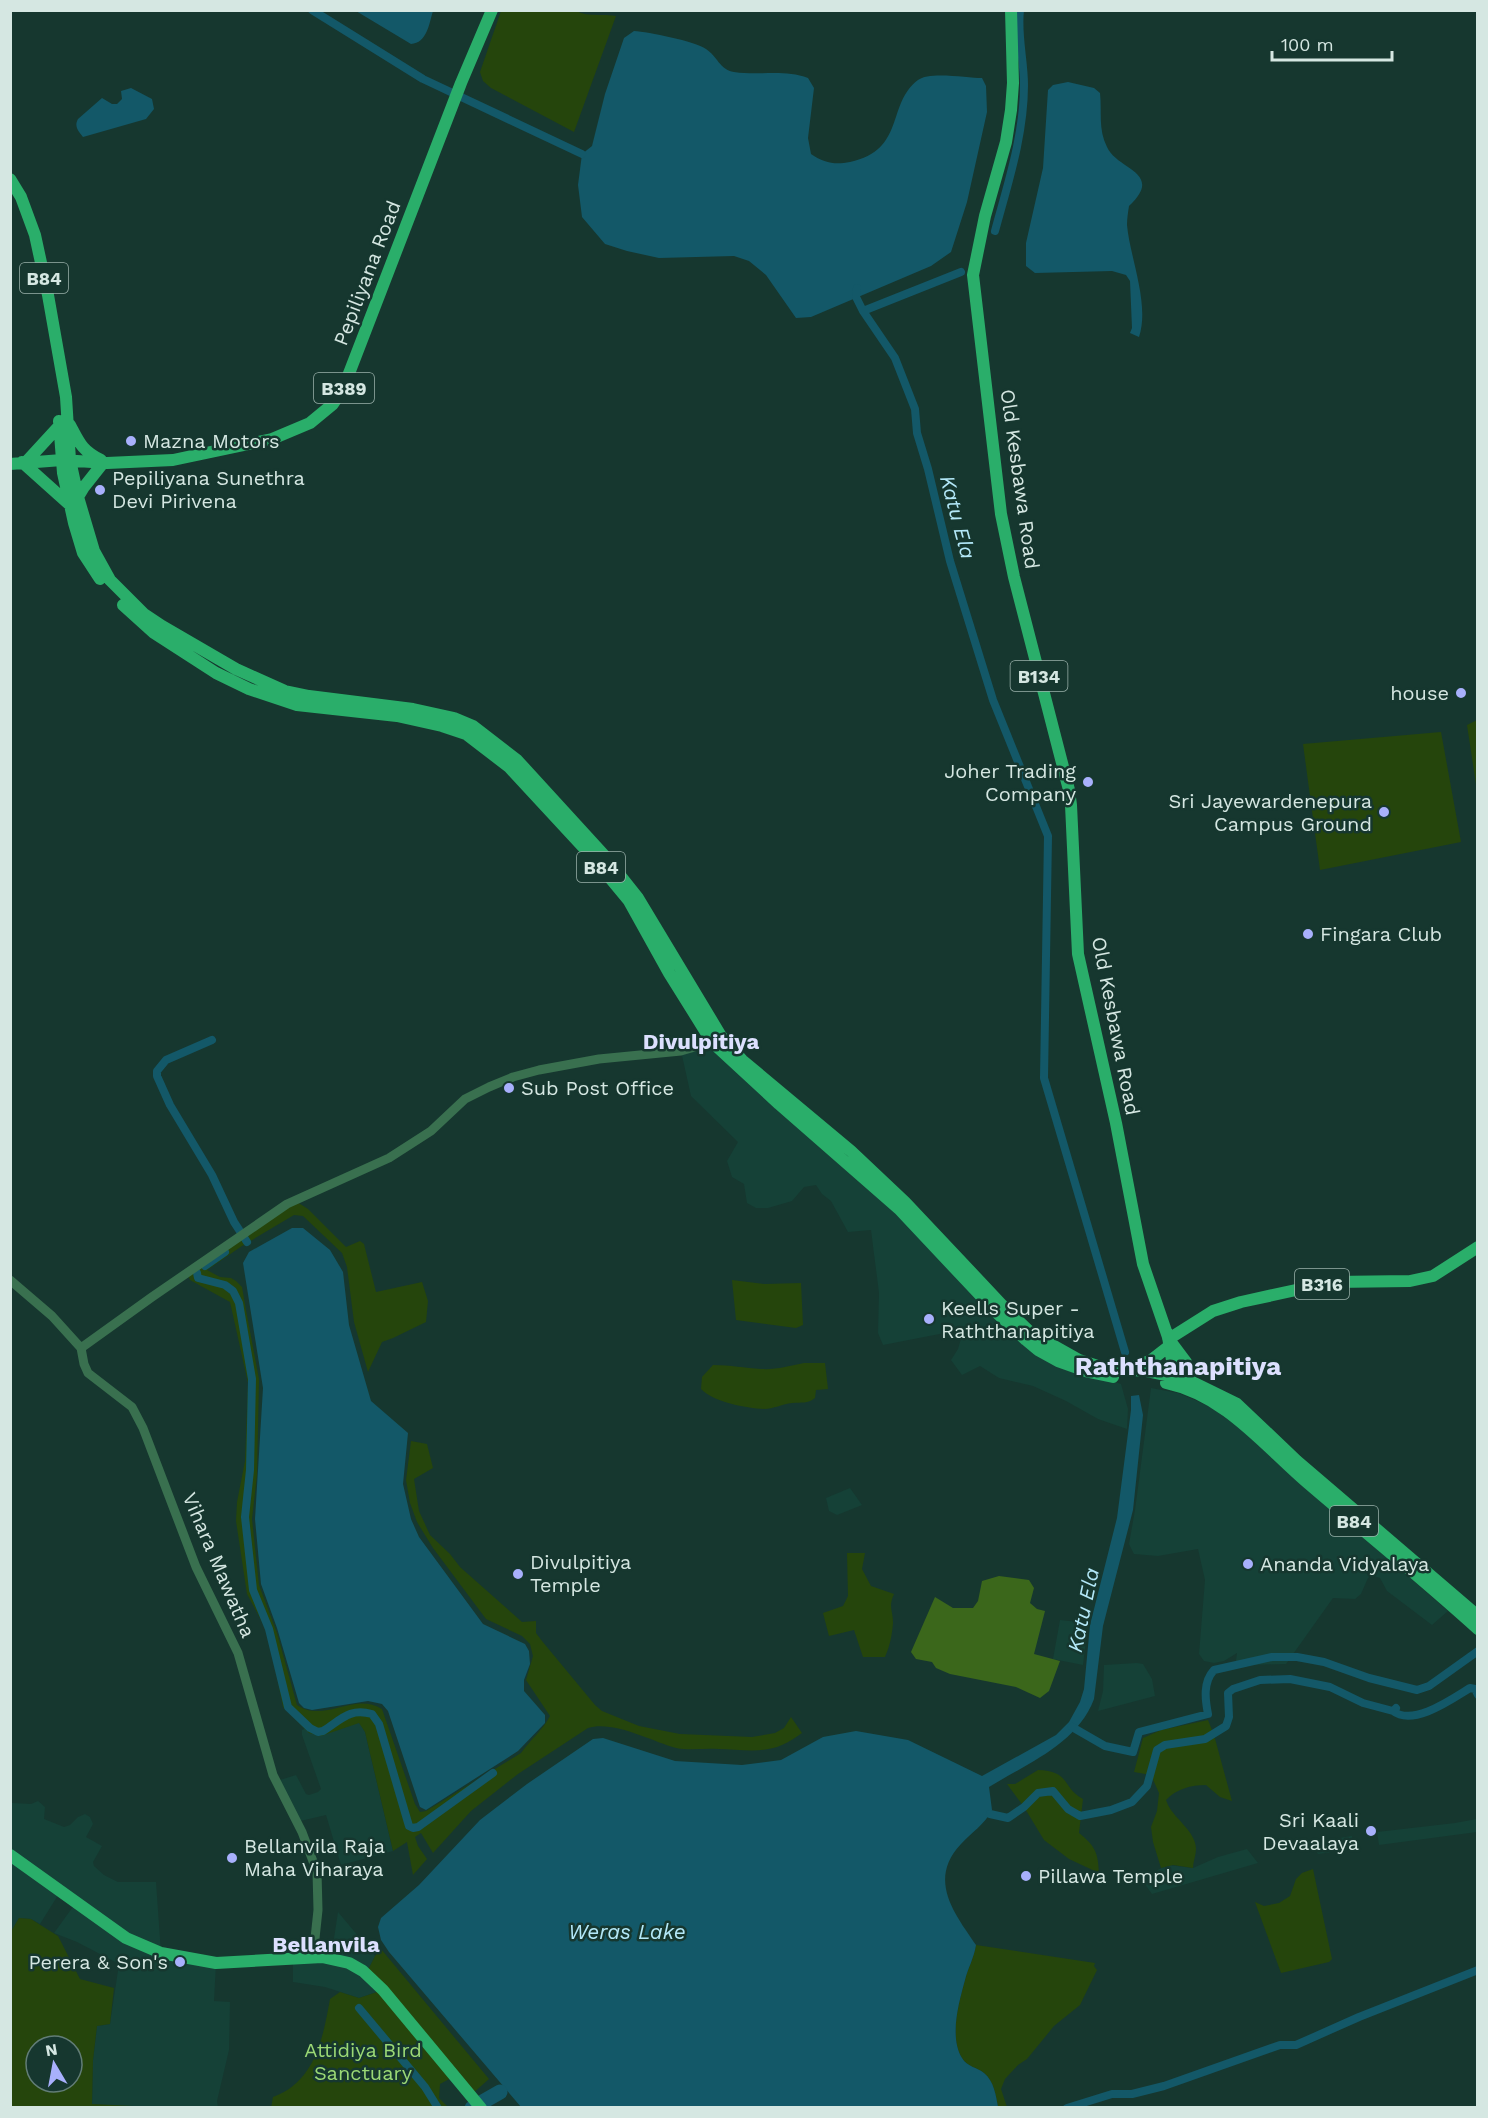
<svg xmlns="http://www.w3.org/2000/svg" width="1488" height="2118" viewBox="0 0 1488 2118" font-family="'Work Sans',sans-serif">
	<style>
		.built { fill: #154137 }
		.green { fill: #25450c; fill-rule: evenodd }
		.forest { fill: #3b671b }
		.water { fill: #135868 }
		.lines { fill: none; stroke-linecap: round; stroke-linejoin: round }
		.canal { stroke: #135868; stroke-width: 8 }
		.river { stroke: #135868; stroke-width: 15 }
		.minor { stroke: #39704f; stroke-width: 9 }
		.major { stroke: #2aae6a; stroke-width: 12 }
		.poi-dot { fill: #a8b0fc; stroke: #16372f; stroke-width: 2 }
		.labels { text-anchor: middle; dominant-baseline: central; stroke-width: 5; stroke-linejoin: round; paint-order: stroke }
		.shield { fill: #16372f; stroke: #9cb2ac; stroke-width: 1.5 }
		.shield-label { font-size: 18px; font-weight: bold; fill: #d5e7e2 }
		.street-label { font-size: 20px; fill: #d5e7e2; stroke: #16372f }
		.poi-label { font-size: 20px; fill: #d5e7e2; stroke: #16372f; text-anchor: start }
		.park-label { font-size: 20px; fill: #9bd975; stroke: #16372f }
		.water-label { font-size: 21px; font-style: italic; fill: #b3e8f8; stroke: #16372f }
		.quarter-label { font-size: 22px; font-weight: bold; fill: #dce0fe; stroke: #16372f }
		.district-label { font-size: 26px; font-weight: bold; fill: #dce0fe; stroke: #16372f }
	</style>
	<rect width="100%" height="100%" fill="#16372f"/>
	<!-- built -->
	<path class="built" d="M711,1043L895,1212L961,1281L1104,1378L1121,1384L1128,1409L1127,1429L1098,1419L1066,1401L1033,1386L999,1378L980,1366L962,1375L951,1360L958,1349L962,1335L960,1330L883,1345L878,1333L879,1293L871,1230L848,1232L831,1201L822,1194L816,1185L804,1187L792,1201L768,1208H756L747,1203L744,1184L732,1177L727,1161L738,1142L691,1096L681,1051Z
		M1151,1388L1178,1393L1195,1400L1210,1407L1240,1428L1448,1611L1432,1625L1387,1591L1380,1578L1371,1575L1368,1578L1361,1594L1355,1599L1333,1598L1286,1664L1248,1665L1235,1669L1237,1653L1224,1661L1214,1663L1204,1661L1199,1654L1205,1580L1198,1549L1158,1556L1134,1554L1129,1544L1135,1510Z
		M850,1488L862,1505L837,1515L829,1511L826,1498Z
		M1060,1620L1088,1623L1083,1665L1053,1659Z
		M1137,1663L1143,1664L1152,1679L1155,1696L1098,1711L1103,1691L1104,1665Z
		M359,1722L365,1732L393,1851L341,1865L326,1815L296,1822L280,1780L296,1775L306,1794L309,1795L318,1792L321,1789L302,1735V1730L306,1728H342Z
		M38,1801L45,1807L44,1819L64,1827L70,1825L78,1817L85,1814L90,1817L93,1824L86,1837L102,1846L93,1862L94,1866L104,1875L118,1882H156L161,1953L216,1963L214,2001L230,2002L229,2050L217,2101L218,2107L153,2108L92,2104L93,2060L97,2026L110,2024L119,1964L77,1942L54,1933L75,1904L60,1892L40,1924L31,1919L19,1918L11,1933V1805L12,1803L31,1804Z
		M1477,1819V1832L1379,1845L1377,1832L1455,1823Z
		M1352,1836L1355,1849L1318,1854L1314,1847L1315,1843L1319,1841Z
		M1247,1849L1258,1863L1152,1894L1144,1883L1145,1876L1168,1865L1193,1868L1218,1857Z
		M338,1912L375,1956L366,1974L383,1990L359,1998L325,1987L293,1982V1962L331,1958Z"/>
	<!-- green -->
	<path class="green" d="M575,10C587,18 602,13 616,16L574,132L491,88L483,81L480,72L501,11Z
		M1477,720V791L1467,725Z
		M1441,732L1461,842L1320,870L1303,744Z
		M297,1202L308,1209L346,1247L360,1241L364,1244L376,1292L422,1282L428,1301L426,1322L393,1338L382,1342L368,1372L354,1322L347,1267L342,1253L303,1216L294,1215L242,1246L207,1270L220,1277L231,1278L236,1281L242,1287L246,1310L259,1379L257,1475L252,1519L259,1585L277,1633L297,1705C324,1724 354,1691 382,1709L415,1804L420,1812L426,1811L521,1753C531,1739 542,1731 550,1716L526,1680L533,1656L530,1644L522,1636L486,1619L433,1548L417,1522L410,1503L406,1480L411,1441L427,1444L433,1468L414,1479L419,1511L430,1535L450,1554L460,1567L522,1622L536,1621V1633L542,1641L595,1705L602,1711L639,1726L680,1734L752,1737L775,1733L784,1728L791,1717L802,1733C796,1737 789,1742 782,1745C762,1754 739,1749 718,1749C704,1748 690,1751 676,1748C651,1741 613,1720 588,1728L518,1774L471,1811L433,1853L421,1833L415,1837L418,1846L427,1859L413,1875L407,1842L393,1851L365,1732L359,1723L321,1736L309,1733L283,1707L268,1633L247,1594L236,1521L237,1502L245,1461L248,1383L230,1302L190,1280L187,1273Z
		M732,1280L765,1284L801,1283L803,1325L796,1328L736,1320Z
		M804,1363H825L828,1389L816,1390L815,1398C807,1404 802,1402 792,1403C783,1404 773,1409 764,1409C746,1408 713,1402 701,1389L702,1377L713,1365C730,1365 745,1368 761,1369C775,1370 790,1366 804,1363Z
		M847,1553H865L862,1569L871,1586L894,1594C888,1607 893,1610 893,1623C892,1635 890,1646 885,1657H863L854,1630L829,1636L823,1613L843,1606L848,1596Z
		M1208,1720L1214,1735L1232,1801L1220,1797L1206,1785C1191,1785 1176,1789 1166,1800L1168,1805C1175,1819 1196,1832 1196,1849C1196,1855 1193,1862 1193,1868L1173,1865L1161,1868L1153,1842L1151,1827L1157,1811L1159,1793L1151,1775L1134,1772L1143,1738L1161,1730Z
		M1038,1770C1071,1771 1062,1788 1083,1799L1079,1833C1095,1846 1098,1852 1099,1873L1069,1859L1044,1840L1024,1807L1007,1784H1015Z
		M1313,1869L1332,1959L1329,1962L1281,1973L1255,1902L1264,1906L1279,1903L1290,1896L1296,1879L1302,1873Z
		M19,1918L31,1919L58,1936L80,1979L114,1988L110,2024L97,2026L93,2060L92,2104L153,2107H11L10,1933ZM36,2046H72V2082H36Z
		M976,1945L1095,1963L1094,1966L1097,1970L1080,2005L1054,2026L1027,2059L1018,2065L1005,2079L1001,2089L1007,2107H998C996,2096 994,2081 984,2073C977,2067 967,2067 962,2058C949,2037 959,2002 965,1980C968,1968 974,1958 976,1945Z
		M381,1949L489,2079L471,2095L455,2076L440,2084L439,2098L448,2107L271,2108L273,2097C315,2082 323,2038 330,1999L340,1992L359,1998L383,1990L366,1974L375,1956Z"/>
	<!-- forest -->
	<path class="forest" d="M999,1576L1029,1580L1034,1588L1030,1603L1037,1609L1045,1611L1034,1654L1060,1661L1049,1691L1040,1698L1016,1687L950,1674L936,1668L932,1662L916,1659L911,1652L935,1597L953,1608H973L978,1601L982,1581Z"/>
	<!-- water -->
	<path class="water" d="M356,11H433C429,24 427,43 411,44Z
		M634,31C648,32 695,41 706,49C717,56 720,70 734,72C759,76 784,69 808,78L814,88L808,138L811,154C824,163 835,165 850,162C906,150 886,104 918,80C929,71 968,78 982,78L986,86L987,112L967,202L951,252L931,266L811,317L796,318L766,275L749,261L734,256L659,258L627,251L605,244L582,217L578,185L582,154L592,146L605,94L624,38Z
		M1068,82L1094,88L1100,93C1102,112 1098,129 1107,147C1117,170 1165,172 1129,206C1128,212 1127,219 1127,225C1130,258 1150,304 1139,337L1130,333L1132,328L1130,281L1126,275L1112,271L1035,273L1026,266V243L1043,168L1048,90L1053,85Z
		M131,88L152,99L154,109L146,119L83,137C78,131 74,126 78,119L102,98L112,104H117L122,99L121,91Z
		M292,1228H303L330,1250L343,1272L349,1325L371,1401L408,1433L403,1484L411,1519L419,1537L483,1624L525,1644L529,1651L530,1664L524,1680V1691L545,1715V1723L518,1751L426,1810L420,1807L388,1711L382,1704L368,1701L312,1710L304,1708L299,1703L277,1628L261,1584L255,1519L263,1388L243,1263L249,1252Z
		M1139,1395L1143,1415L1133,1510L1103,1626L1094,1699C1077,1744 1028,1763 989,1787L992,1810C985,1824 971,1833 961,1844C927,1880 955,1914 976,1945C974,1958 968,1968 965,1980C959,2002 949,2037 962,2058C967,2067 977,2067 984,2073C994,2081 996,2096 998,2107H521L389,1952L381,1940L378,1927L381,1918L419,1885L480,1820L527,1784L593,1739L603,1738L675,1761L742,1765L781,1760L823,1737L856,1731L908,1740L982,1776L1056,1735L1069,1722L1080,1702L1084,1689L1090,1625L1117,1518L1131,1410V1396Z"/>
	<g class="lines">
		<!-- canal -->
		<path class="canal" d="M312,10L423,79L582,154
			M995,231C1008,183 1024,135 1024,85C1024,60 1017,35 1020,10
			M961,272L863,311L895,358L915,409L917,433L928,469L950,561L993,700L1048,836L1044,1078L1125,1352
			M857,288L856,297L863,311
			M212,1040L166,1060L157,1071V1076L170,1105L212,1175L234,1222L247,1242
			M205,1266L225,1252
			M197,1273L198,1278L225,1285L233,1291L239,1303L252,1379L250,1470L245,1517L253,1590L269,1629L288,1707L310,1728L318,1732L323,1731C342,1719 349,1708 372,1714L379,1724L409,1826L413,1828L418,1827L493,1773
			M1393,1711C1413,1727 1452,1699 1470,1688L1475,1689L1478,1695
			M1072,1727L1105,1746L1133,1752L1139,1732L1208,1714C1205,1699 1203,1682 1214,1670L1272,1657H1297L1324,1662L1369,1678L1417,1690L1429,1686L1478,1651
			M990,1814L1008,1818L1024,1807L1038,1793L1053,1791L1068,1809L1080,1816L1111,1810L1132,1802L1147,1786L1157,1750L1165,1745L1205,1739L1226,1726L1229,1717L1228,1693L1233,1689L1260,1680L1290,1679L1330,1687L1363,1703L1393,1711L1396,1708
			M359,2008L425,2087L438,2108
			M1067,2108L1112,2094H1132L1164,2086L1280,2045H1296L1359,2017L1478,1970"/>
		<!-- river -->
		<path class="river" d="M472,2108L500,2092"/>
		<!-- minor -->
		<path class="minor" d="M10,1280L52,1316L81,1348L84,1364L88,1373L132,1407L143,1428L196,1567L238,1653L273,1775L302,1832L317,1872L318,1910L313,1957
			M81,1348L152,1297L287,1204L389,1158L431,1131L465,1099L489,1087L513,1077L539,1070L599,1059L681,1051L712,1042L717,1039"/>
		<!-- major -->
		<path class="major" d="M1011,10L1013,83L1011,110L1006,142L985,216L973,275L1001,514L1014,577L1069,790L1071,805L1078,954L1116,1123L1143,1264L1168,1337L1176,1383
			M10,179L21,197L35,235L48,295L66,397L70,460L78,497L94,551L110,580L144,614L162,626L236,669L285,691L309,696L413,709L454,718L473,726L517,760L603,854L638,898L721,1036L742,1060L851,1151L905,1202L1002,1305L1031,1333L1079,1360L1104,1368L1146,1371L1188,1380L1237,1404L1297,1461L1478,1616
			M59,421L63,473L74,523L83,553L100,579
			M70,425C79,442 82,451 101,460
			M22,462L70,505
			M26,462L60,425
			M10,464L62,460L107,463L173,460L272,439L310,423L333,404L343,389L461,83L492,10
			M78,497L84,487L103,463
			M123,605L154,633L216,673L249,689L297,705L397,716L442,726L466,734L509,767L595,860L629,901L669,973L712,1042L779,1104L899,1209L995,1311L1026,1340L1038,1350L1058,1361L1089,1372L1113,1377
			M1168,1337L1175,1335L1213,1311L1241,1302L1333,1282L1410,1281L1433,1276L1478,1247
			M1168,1338L1186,1362L1187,1386
			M1131,1368L1150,1361L1168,1347
			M1166,1383C1227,1396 1265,1447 1310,1485C1366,1533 1423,1579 1478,1629
			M10,1855L126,1938L161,1953L216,1963L322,1957L349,1963L363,1971L383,1990L481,2108"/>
	</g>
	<!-- markers -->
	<g class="poi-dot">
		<circle cx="131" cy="441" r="6"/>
		<circle cx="100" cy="490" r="6"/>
		<circle cx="1461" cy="693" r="6"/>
		<circle cx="1088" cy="782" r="6"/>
		<circle cx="1384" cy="812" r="6"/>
		<circle cx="1308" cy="934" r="6"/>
		<circle cx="509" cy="1088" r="6"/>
		<circle cx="929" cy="1319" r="6"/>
		<circle cx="1248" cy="1564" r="6"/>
		<circle cx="518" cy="1574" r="6"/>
		<circle cx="1371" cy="1831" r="6"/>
		<circle cx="232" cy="1858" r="6"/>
		<circle cx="1026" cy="1876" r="6"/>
		<circle cx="180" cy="1962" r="6"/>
	</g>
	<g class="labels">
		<!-- shield labels -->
		<g class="shield">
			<rect x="20" y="263" width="48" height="30" rx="4.5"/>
			<rect x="314" y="373" width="60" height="30" rx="4.5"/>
			<rect x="1010.5" y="661" width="57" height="30" rx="4.5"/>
			<rect x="577" y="852" width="48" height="30" rx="4.5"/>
			<rect x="1295" y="1269" width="54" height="30" rx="4.5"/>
			<rect x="1330" y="1506" width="48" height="30" rx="4.5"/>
		</g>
		<g class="shield-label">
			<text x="44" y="278">B84</text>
			<text x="344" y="388">B389</text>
			<text x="1039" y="676">B134</text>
			<text x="601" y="867">B84</text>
			<text x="1322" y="1284">B316</text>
			<text x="1354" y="1521">B84</text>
		</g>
		<!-- street labels -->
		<g class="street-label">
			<text transform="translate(367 273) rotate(-69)">Pepiliyana Road</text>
			<text transform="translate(1020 479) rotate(82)">Old Kesbawa Road</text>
			<text transform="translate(1116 1026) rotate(79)">Old Kesbawa Road</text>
			<text transform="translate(219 1565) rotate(67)">Vihara Mawatha</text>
		</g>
		<!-- poi labels -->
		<g class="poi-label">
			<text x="143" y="441">Mazna Motors</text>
			<text x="112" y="478">Pepiliyana Sunethra<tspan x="112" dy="23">Devi Pirivena</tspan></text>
			<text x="1449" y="693" text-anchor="end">house</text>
			<text x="1076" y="771" text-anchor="end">Joher Trading<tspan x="1076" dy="23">Company</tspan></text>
			<text x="1372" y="801" text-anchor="end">Sri Jayewardenepura<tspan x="1372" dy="23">Campus Ground</tspan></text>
			<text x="1320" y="934">Fingara Club</text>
			<text x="521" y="1088">Sub Post Office</text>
			<text x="941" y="1308">Keells Super -<tspan x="941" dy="23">Raththanapitiya</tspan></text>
			<text x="530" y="1562">Divulpitiya<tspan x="530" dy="23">Temple</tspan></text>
			<text x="1260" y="1564">Ananda Vidyalaya</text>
			<text x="1359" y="1820" text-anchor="end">Sri Kaali<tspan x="1359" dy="23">Devaalaya</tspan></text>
			<text x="244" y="1846">Bellanvila Raja<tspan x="244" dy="23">Maha Viharaya</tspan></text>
			<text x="1038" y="1876">Pillawa Temple</text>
			<text x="168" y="1962" text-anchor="end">Perera &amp; Son's</text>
		</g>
		<!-- park labels -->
		<g class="park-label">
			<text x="363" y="2050">Attidiya Bird<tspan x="363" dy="23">Sanctuary</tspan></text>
		</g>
		<!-- water labels -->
		<g class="water-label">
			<text transform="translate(958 517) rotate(75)">Katu Ela</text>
			<text transform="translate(1083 1610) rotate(-78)">Katu Ela</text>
			<text x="627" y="1931">Weras Lake</text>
		</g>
		<!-- quarter labels -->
		<g class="quarter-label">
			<text x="701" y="1041">Divulpitiya</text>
			<text x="326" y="1944">Bellanvila</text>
		</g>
		<!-- district labels -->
		<g class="district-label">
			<text x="1178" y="1366">Raththanapitiya</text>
		</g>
	</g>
	<!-- border -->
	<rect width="1488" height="2118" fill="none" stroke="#d5e7e2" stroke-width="24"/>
	<!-- north arrow -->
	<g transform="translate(54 2064) rotate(350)"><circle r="28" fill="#16372f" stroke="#627d77" stroke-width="1.5"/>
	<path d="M0-4.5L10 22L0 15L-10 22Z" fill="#a8b0fc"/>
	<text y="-9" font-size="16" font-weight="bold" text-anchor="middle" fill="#d5e7e2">N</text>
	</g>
	<!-- scale -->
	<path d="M1272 51v9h120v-9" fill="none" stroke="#d5e7e2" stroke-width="3"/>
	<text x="1281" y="51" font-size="18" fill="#d5e7e2" stroke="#16372f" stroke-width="4.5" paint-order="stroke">100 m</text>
</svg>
